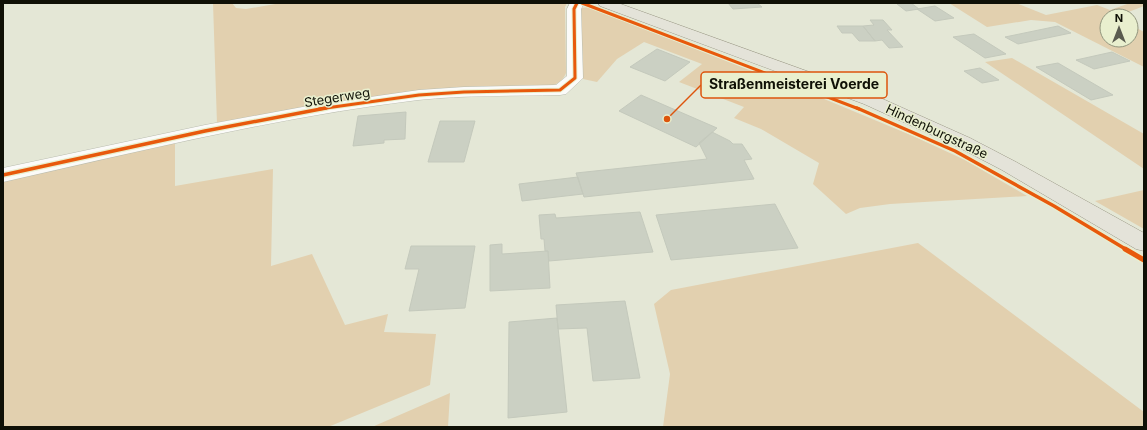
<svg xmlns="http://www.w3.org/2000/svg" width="1147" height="430" viewBox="0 0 1147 430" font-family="Inter,sans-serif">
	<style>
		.green { fill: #e2d0af }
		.building { fill: #cbd0c3; stroke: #c4c9bc }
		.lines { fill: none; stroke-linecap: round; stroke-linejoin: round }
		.minor-casing { stroke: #babdb0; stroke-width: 1 }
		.primary-casing { stroke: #9b9987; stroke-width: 1 }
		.minor { fill: #fbfbf9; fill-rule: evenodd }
		.primary { fill: #e4e3d9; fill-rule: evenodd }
		.cycleway-far2-casing { stroke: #e9efce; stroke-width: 5 }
		.cycleway-far1-casing { stroke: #e9efce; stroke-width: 6 }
		.cycleway-casing { stroke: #e9efce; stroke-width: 8 }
		.cycleway-far2 { stroke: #e8590c; stroke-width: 3 }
		.cycleway-far1 { stroke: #e8590c; stroke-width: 3.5 }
		.cycleway { stroke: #e8590c; stroke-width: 5 }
		.labels { text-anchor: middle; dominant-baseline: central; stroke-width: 3; stroke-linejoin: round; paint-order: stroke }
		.street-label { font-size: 13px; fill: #0f1006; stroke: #e9efce }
		.leader { fill: none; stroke: #dd550c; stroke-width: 1.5 }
		.callout-dot { fill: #dd550c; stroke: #e9efce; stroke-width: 1.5 }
		.callout { fill: #e9efce; stroke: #dd550c; stroke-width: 1.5 }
		.callout-label { font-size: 14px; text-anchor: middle; font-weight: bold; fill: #0f1006 }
	</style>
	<rect width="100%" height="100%" fill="#e4e7d6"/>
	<!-- green -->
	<path class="green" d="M213,3H232L236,8L246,9L281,3H567L565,7L566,73C558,96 516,85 497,88C403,98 310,112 217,124Z
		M949,3H1016L1046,15L1097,5L1110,10L1130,3H1144V6L1118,16H1107V40H1131V25L1144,32V67L1055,22L1031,20L987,27Z
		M588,7L829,101L913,136L965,160L1027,196L890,204L860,208L846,214L813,184L819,163L761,129L734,118L744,107L679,82L702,64L644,42L617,59L597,82L583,79L581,10L582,8Z
		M1012,58L1144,134V169L985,62Z
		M175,140V186L273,169L271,266L312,254L345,325L388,314L384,332L436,334L430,385L328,427H3V178Z
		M1144,190V229L1095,201Z
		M918,243L1144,412V427H663L670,374L654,304L671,290Z
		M450,393L448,427H372Z"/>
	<!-- building -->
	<path class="building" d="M728,3H757L762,7L733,9Z
		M911,3L919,9L906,11L897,4Z
		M935,6L954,18L935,21L917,9Z
		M870,20H883L892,30H887L903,47L889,48L882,40L875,41L863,26L874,25Z
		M837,26H863L875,41H859L852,33H842Z
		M1058,26L1071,33L1018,44L1005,37Z
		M974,34L1006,54L985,58L953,37Z
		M657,49L690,62L665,81L630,67Z
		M1112,52L1130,61L1094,69L1076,60Z
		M1058,63L1113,95L1091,100L1036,67Z
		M980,68L999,80L982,83L964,71Z
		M641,95L717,128L696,147L619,111Z
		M406,112L405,139L384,140V143L353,146L358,116Z
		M440,121H475L464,162H428Z
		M712,132L730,141L733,144H742L752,159L744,160L754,179L584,197L576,173L707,159L699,143Z
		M578,177L583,194L522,201L519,184Z
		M775,204L798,248L671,260L656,215Z
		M640,212L653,252L549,261L548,251H545L544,239H541L539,215L555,214L556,218Z
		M502,244V254L548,251L550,288L490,291V245Z
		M411,246H475L465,308L409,311L419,269H405Z
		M625,301L640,378L593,381L587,328L558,329L556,305Z
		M557,318L567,412L508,418L509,322Z"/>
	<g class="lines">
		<defs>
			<path id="minor" d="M570,3H584L581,9L583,78L566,94L560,95C513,96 465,95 418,100C278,117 141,151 3,182V168L205,125L308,106L419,90L464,87L556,85L567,76V9Z"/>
			<path id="primary" d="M598,3H618L876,96L970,138L1016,162L1144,233V251L1136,249L1002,170L956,146L864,104L600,6Z"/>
		</defs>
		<!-- minor casing -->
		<use href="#minor" class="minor-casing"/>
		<!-- primary casing -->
		<use href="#primary" class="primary-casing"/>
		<!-- minor -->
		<use href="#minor" class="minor"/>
		<!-- primary -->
		<use href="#primary" class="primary"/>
		<defs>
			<path id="cycleway-far2" d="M582,3L859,109
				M319,109L419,95L464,92L560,90L575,78L574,9L577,3"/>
			<path id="cycleway-far1" d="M857,108L955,151L1054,206L1127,250
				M3,175L205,131L326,108"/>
			<path id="cycleway" d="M1125,249L1144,260"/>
		</defs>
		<!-- cycleway-far2 casing -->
		<use href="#cycleway-far2" class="cycleway-far2-casing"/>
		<!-- cycleway-far1 casing -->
		<use href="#cycleway-far1" class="cycleway-far1-casing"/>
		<!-- cycleway casing -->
		<use href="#cycleway" class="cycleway-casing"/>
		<!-- cycleway-far2 -->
		<use href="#cycleway-far2" class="cycleway-far2"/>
		<!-- cycleway-far1 -->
		<use href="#cycleway-far1" class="cycleway-far1"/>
		<!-- cycleway -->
		<use href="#cycleway" class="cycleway"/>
	</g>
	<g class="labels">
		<!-- street labels -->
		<g class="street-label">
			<text transform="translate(337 97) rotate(-9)">Stegerweg</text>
			<text transform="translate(937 131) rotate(25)">Hindenburgstraße</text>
		</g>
	</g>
	<!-- callouts -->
	<path class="leader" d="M667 119L701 85"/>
	<circle class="callout-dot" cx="667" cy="119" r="4"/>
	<rect class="callout" x="701" y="72" width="186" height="26" rx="4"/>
	<g class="callout-label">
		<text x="794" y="89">Straßenmeisterei Voerde</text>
	</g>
	<!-- border -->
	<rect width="1147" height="430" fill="none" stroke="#0f1006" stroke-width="8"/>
	<!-- north arrow -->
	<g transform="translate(1119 28)"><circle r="19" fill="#e9efce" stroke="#92967e"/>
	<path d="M0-3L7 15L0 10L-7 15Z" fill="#5a5b4f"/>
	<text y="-6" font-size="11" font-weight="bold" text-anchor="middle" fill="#0f1006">N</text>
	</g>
</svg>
